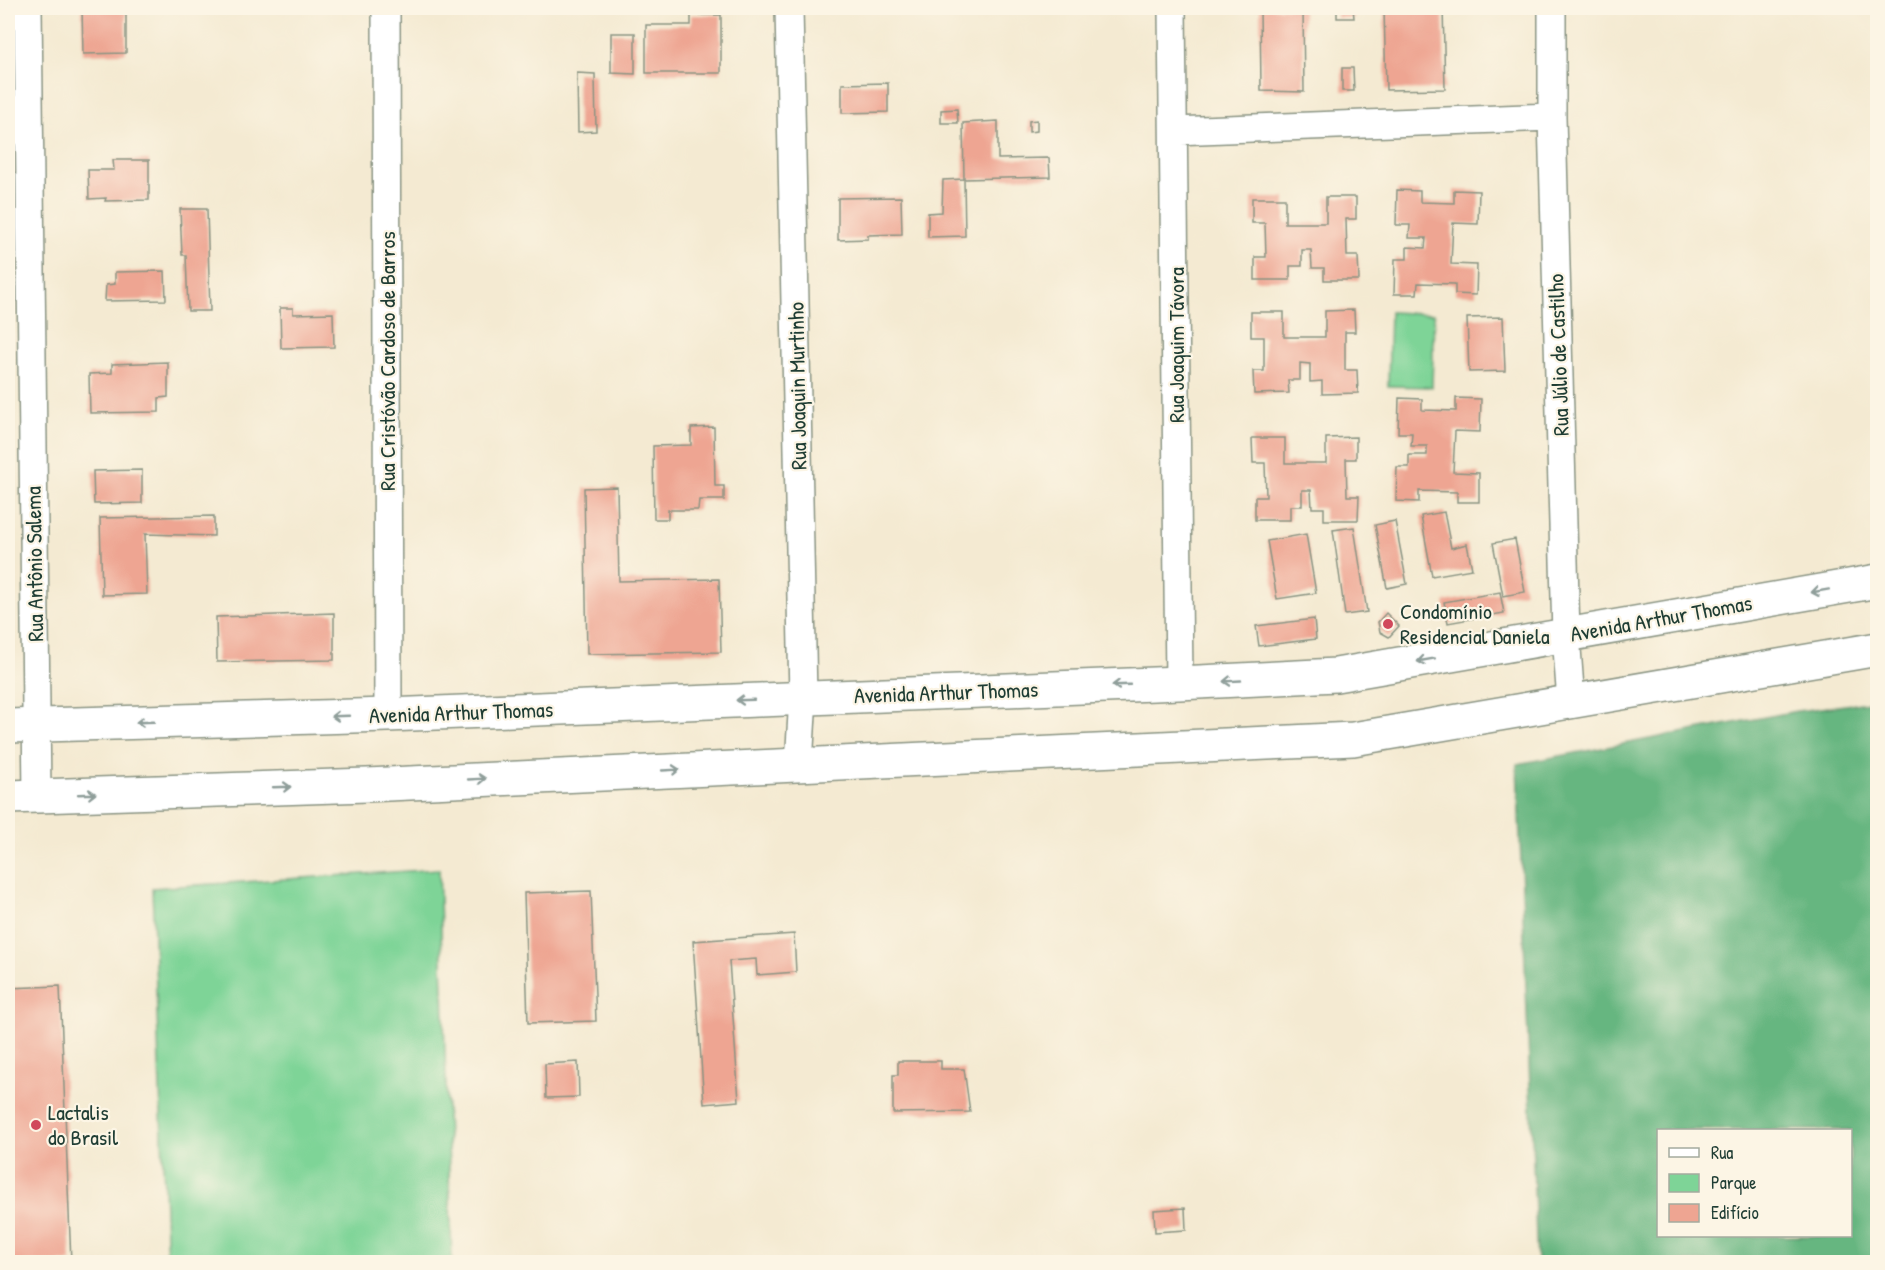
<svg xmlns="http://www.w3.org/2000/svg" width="1885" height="1270" viewBox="0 0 1885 1270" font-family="'Patrick Hand',sans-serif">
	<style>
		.green { fill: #7ed497; stroke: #4e8866; stroke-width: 1.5 }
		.forest { fill: #66b680; stroke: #427a5a; stroke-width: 1.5; fill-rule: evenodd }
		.building { fill: #eea592 }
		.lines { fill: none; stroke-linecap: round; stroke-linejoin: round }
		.minor-casing { stroke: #8a9483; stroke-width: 30 }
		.secondary-casing { stroke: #8a9483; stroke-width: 36 }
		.minor { stroke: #fff; stroke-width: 27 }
		.secondary { stroke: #fff; stroke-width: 33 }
		.oneway { stroke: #8f9e9a }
		.poi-dot { fill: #d1495b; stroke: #fcf5e5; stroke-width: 2 }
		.labels { text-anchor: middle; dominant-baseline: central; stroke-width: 4.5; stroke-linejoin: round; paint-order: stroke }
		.street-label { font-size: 22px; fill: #1f3d34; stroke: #fcf5e5 }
		.poi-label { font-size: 22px; fill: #1f3d34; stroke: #fcf5e5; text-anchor: start }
	</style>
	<rect width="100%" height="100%" fill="#fcf5e5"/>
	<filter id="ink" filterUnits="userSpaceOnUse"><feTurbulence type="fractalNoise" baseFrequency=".0167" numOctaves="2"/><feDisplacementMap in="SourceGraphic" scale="12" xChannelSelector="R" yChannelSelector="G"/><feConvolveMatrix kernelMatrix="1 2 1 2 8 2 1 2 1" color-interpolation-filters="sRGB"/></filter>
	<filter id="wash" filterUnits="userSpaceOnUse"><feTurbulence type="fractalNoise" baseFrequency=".008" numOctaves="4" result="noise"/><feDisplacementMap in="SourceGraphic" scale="24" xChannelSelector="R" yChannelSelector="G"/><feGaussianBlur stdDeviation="1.35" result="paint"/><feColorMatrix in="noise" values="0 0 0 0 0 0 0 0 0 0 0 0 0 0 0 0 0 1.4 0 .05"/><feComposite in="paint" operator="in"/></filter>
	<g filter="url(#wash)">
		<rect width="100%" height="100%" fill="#f4ead2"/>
		<!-- green -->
		<path class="green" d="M1390,312L1434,314L1432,387L1388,386Z
			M439,869L452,1262H167L152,888Z"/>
		<!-- forest -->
		<path class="forest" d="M1877,701V1262H1537L1517,764L1797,711ZM1658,1130H1850V1236H1658Z"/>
		<g id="blocks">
			<!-- building -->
			<path class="building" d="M82,8H126V53L83,54Z
				M1260,8H1303L1304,92L1261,91Z
				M1337,8H1353L1354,18H1337Z
				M1384,8H1443L1445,89L1386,90Z
				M691,15H721V73H646V25H691Z
				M611,33H635V74L611,73Z
				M1342,68H1353L1354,91H1342Z
				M577,73L595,74L596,131L578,132Z
				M888,83V112L842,113V84Z
				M957,109L958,123H941V110Z
				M1037,120V131L1029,132V121Z
				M998,121V159L1049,158L1050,177L964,179L965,236L928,237V213L942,212L943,180L964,179L963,123Z
				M113,160H149V200L105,201L106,198L89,199L88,170H114Z
				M1397,190L1420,191V202L1454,203V190L1479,191L1478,224L1453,223L1451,264L1477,265L1476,295L1455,294V284L1418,283L1417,294H1394L1395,259H1407V247L1425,248L1426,238H1409L1410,225H1396Z
				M901,197L902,234L868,235V239L838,240V198Z
				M1326,197H1356V219H1346L1347,256H1358L1359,280H1324V268H1312L1311,250H1302V266H1290V280H1255V257H1266L1265,223H1252V198H1285V223H1326Z
				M180,209H207L210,311H188L186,255H182Z
				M165,271L166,300L105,301L106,285L115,284V272Z
				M280,308H293V314L333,313L334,347L281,348Z
				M1354,310L1355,332H1345V370H1357L1358,393L1322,394V381L1310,382V364L1300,363V380H1288L1289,393L1254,394L1253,371H1264V337H1251V312H1284V337H1325V311Z
				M1503,317L1505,371L1469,372L1467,318Z
				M168,362V397L159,398V412L90,413L89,374L112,373V364Z
				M1399,398L1422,399V410L1456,411V398L1481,399L1480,432L1455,431L1453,472L1479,473V502H1457V492L1419,491V502L1396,501L1397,467H1409V455H1427V446H1411L1412,433H1398Z
				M714,427L715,486H724V500H699L698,510H668V519H654L653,446L691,445V428Z
				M1356,437V459H1346L1347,496H1359L1358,520H1324V508H1312L1311,490H1302V506H1290V520H1255V497H1266L1265,463H1253L1252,438H1285V463H1326V438Z
				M142,470V503L94,504L93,471Z
				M617,487L619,581L719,579L721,652L587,654L584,488Z
				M1444,512L1451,548L1467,544L1472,569L1432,576L1421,516Z
				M214,516V536L145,534L147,594L102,595L100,518Z
				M1395,521L1407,584L1387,588L1375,525Z
				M1354,527L1367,612L1345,615L1333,530Z
				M1306,534L1316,593L1277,599L1267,541Z
				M1515,539L1525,592L1503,596L1493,543Z
				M1500,592L1504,613L1448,623L1444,602Z
				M334,613V660L217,662L216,617Z
				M1386,613L1399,626L1389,637L1380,632L1378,622Z
				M1314,619L1316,639L1259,646L1256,626Z
				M591,891L596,1021L528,1023L524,893Z
				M794,934L796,972L757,975L756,959L729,961L739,1101L704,1104L693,941Z
				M60,986L71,1262H8V988Z
				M898,1061H941V1069H964L970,1112L893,1113V1075H898Z
				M578,1062L579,1097L546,1098L545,1064Z
				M1185,1208L1186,1230L1155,1232L1154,1210Z"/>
		</g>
	</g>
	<g filter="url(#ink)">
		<use href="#blocks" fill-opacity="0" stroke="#8a9483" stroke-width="1.5"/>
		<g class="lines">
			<defs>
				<path id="minor" d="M28,8L37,796
					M386,8L388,715
					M789,8L803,697L799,764
					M1172,8L1179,683
					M1552,8V117L1566,635L1571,702
					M1174,131L1552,117"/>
				<path id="secondary" d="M8,726L388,715L1179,683L1336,675L1878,581
					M8,797L367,785L1353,739L1878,649"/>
			</defs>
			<!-- minor casing -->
			<use href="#minor" class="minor-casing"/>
			<!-- secondary casing -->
			<use href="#secondary" class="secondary-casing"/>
			<!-- minor -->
			<use href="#minor" class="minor"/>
			<!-- secondary -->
			<use href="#secondary" class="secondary"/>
		</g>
		<!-- one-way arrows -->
		<defs><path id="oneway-shaft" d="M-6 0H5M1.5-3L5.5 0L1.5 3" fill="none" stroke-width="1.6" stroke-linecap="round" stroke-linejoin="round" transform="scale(1.5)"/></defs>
		<g class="oneway">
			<use href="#oneway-shaft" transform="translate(1820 591) rotate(170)"/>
			<use href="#oneway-shaft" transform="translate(1426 660) rotate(170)"/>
			<use href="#oneway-shaft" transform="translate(1232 681) rotate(177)"/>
			<use href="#oneway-shaft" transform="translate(1121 685) rotate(178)"/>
			<use href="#oneway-shaft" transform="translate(745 700) rotate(178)"/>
			<use href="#oneway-shaft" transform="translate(340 716) rotate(178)"/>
			<use href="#oneway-shaft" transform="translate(145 722) rotate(178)"/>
			<use href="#oneway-shaft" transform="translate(671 770) rotate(-3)"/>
			<use href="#oneway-shaft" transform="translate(477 779) rotate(-3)"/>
			<use href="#oneway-shaft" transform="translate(282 787) rotate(-2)"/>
			<use href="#oneway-shaft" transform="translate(87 794) rotate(-2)"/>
		</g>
	</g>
	<!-- markers -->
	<g class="poi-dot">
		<circle cx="1388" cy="624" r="6"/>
		<circle cx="36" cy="1125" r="6"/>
	</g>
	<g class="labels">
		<!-- street labels -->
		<g class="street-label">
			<text transform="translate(1176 345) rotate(-90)">Rua Joaquim Távora</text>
			<text transform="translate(1558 355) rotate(-92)">Rua Júlio de Castilho</text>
			<text transform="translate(387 361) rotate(-90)">Rua Cristóvão Cardoso de Barros</text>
			<text transform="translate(797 386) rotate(-91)">Rua Joaquin Murtinho</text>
			<text transform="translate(34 564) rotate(-91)">Rua Antônio Salema</text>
			<text transform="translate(1661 618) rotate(-10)">Avenida Arthur Thomas</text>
			<text transform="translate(946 692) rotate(-2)">Avenida Arthur Thomas</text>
			<text transform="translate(461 712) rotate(-2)">Avenida Arthur Thomas</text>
		</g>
		<!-- poi labels -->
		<g class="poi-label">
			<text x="1400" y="611">Condomínio<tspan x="1400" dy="25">Residencial Daniela</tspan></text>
			<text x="48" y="1112">Lactalis<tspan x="48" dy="25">do Brasil</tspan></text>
		</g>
	</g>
	<!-- margin -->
	<rect width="1885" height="1270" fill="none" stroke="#fcf5e5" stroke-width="30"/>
	<!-- legend -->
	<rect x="1657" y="1129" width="195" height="108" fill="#fcf5e5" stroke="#a4ab9e" stroke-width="1.5"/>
	<rect x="1669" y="1148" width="30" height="9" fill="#ffffff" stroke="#a4ab9e" stroke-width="1.5"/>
	<text x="1711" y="1159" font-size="18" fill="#1f3d34">Rua</text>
	<rect x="1669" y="1174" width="30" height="18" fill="#7ed497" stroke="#a4ab9e" stroke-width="1.5"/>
	<text x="1711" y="1189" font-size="18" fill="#1f3d34">Parque</text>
	<rect x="1669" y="1204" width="30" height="18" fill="#eea592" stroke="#a4ab9e" stroke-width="1.5"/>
	<text x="1711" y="1219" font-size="18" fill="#1f3d34">Edifício</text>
</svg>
